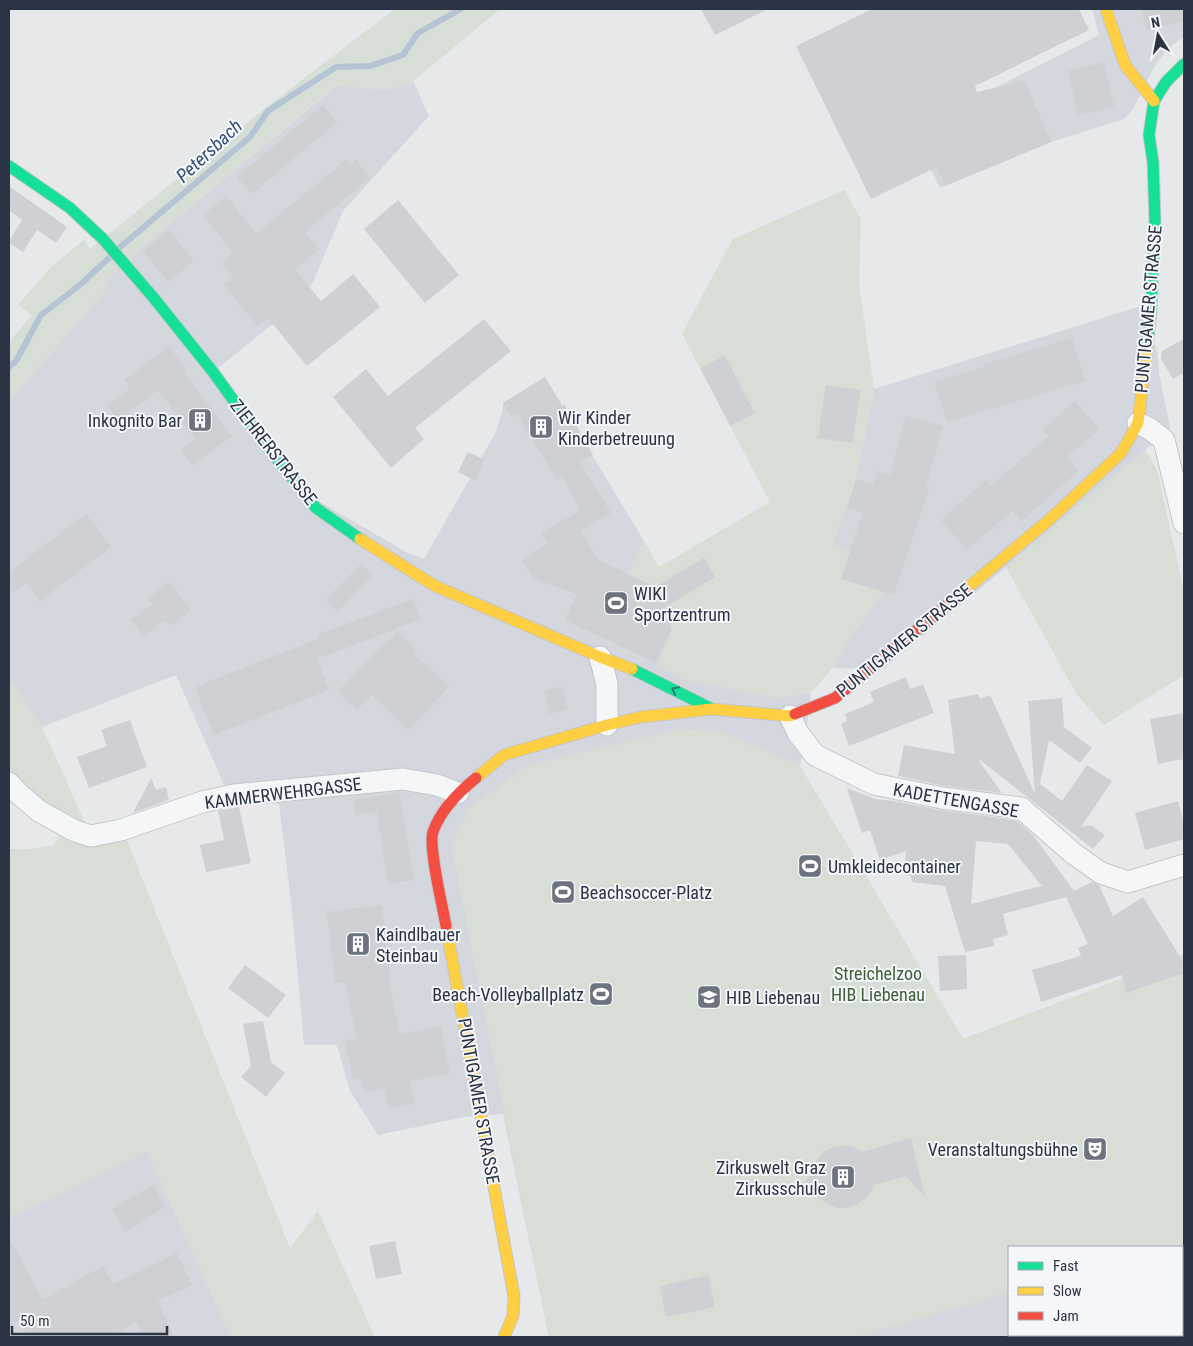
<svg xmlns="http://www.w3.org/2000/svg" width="1193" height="1346" viewBox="0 0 1193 1346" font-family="'Roboto Condensed',sans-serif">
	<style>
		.built { fill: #d4d7dd; fill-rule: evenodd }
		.green { fill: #d6ded6 }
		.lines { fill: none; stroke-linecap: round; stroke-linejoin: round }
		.stream { stroke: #b4c4d5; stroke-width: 6 }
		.building { fill: #ced0d3; fill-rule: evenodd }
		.street-casing { stroke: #c4c6c8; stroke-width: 23 }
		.fast-casing { stroke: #c4c6c8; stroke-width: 13 }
		.slow-casing { stroke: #c4c6c8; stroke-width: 13 }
		.jam-casing { stroke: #c4c6c8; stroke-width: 13 }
		.street { stroke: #f5f6f7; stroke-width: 21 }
		.fast { stroke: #16e098; stroke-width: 11 }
		.slow { stroke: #ffcf43; stroke-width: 11 }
		.jam { stroke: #f24e42; stroke-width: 11 }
		.oneway { stroke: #22816a }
		.labels { text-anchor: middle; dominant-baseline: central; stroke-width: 4; stroke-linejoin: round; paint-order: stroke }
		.street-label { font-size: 18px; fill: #2b3445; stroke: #f4f6f9 }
		.poi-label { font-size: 18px; fill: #2b3445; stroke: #f4f6f9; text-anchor: start }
		.park-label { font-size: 18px; fill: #3f6138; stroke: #f4f6f9 }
		.water-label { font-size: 19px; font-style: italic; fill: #34527a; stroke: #f4f6f9 }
	</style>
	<rect width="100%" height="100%" fill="#e6e8ea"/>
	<!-- built -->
	<path class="built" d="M1092,9H1184V37L1168,48L1154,67L1133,109L1124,119L1051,142L940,188L912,130L1099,35Z
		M413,81L429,116L343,211L313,282L289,311L213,372L301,491L406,552L424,559L470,478L458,472L468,452L481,458L495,434L503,409V403L545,377L644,541L628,574L650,585L672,629L777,698L811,692L805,741L800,766L963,1039L1184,955V1337H549L503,1114L464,1117L378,1135L350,1091L337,1045H304L292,910L279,805L225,787L176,675L42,727L9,680V401L102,295L109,278L113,274L142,247L337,85L388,90ZM1009,1247H1182V1335H1009Z
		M1138,307L1157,349L1159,373L1170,427L1167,433L1145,450L1033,545L883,669L833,668L848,640L884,592L841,579L832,546L856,479L874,389Z
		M147,1151L231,1337H9V1218Z"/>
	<!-- green -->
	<path class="green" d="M395,9H500L413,81L388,90L336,85L142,247L113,274L109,278L102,295L9,401V342L32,315L18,305L52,266L84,240L90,249L269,105Z
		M844,190L861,219L859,284L874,389L856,479L832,546L850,552L842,579L884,592L848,640L833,668L811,692L777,698L688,681L656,666L672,629L650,585L628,574L644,541L659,567L770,502L730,426L755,412L725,355L700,368L682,333L733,239Z
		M1145,450L1157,470L1184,591V675L1104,725L1077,695L1006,567Z
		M9,680L42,727L87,827L76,825L9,775Z
		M679,729L723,732L799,765L963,1039L1184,955V1243L1169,1247H1009V1293L857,1337H549L451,846L469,808L526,766Z
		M62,832L124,833L290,1248L318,1211L375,1337H231L147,1151L9,1218V849H31L54,845Z"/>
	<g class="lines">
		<!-- stream -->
		<path class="stream" d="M119,248L250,137L268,111L336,67L370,66L403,55L418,33L461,9
			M9,367L16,361L41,315L81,284L110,257"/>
	</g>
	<!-- building -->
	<path class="building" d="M701,9H768L715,35Z
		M872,9H1079L1089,30L975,86L977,92L1025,81L1051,142L945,186L937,167L871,199L796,46Z
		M1142,9H1184V21L1147,30Z
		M1104,62L1114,107L1078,115L1068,71Z
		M323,105L337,122L252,194L237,177Z
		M346,160L350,165L356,160L370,178L305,232L319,249L295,269L321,301L353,274L380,307L307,366L268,318L258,326L224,285L234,277L222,263L233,253L203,215L227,196L256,234Z
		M9,186L67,227L56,243L37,230L23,252L9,243V241L22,220L9,210Z
		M398,200L459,275L425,303L364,229Z
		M169,230L194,261L168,282L143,251Z
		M484,319L511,351L415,428L424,439L391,468L333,397L366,369L388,396Z
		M1072,338L1085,381L947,422L934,382L984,367V364Z
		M1184,339V373L1173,379L1161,359L1162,351Z
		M169,346L186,370L183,371L232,436L193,465L181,450L195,439L158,390L119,421L107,406L130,388L124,380Z
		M725,355L755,413L730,426L700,368Z
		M545,377L562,406L564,404L593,455L580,462L611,513L581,531L599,560L655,587L704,558L715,577L662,609L672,629L656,663L565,620L577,594L533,578L522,559L548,544L541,533L581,510L562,477L557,480L516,413L511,416L503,403Z
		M826,385L861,390L852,443L818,438Z
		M1075,401L1099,429L1067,457L1079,471L1021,521L1012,511L967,550L941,520L986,480L991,486L1049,436L1043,429Z
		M906,416L943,426L926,487L929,488L894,595L841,579L863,513L847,508L856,479L873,484L877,471L890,475Z
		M468,452L485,460L475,480L458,472Z
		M86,514L111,547L40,601L26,583L9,595V572Z
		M361,564L373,575L338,611L326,599Z
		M169,582L191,610L170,626L165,620L143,636L131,620L153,604L148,598Z
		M413,599L421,619L317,659L329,690L214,735L195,687L318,639L317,635Z
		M397,631L417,650L413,653L449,687L408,730L372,695L357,710L338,691Z
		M906,677L910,689L923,684L934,713L849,746L841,724L847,721L845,714L874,702L870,692Z
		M562,686L568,710L549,714L544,691Z
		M978,694L980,699L990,695L1035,794L1028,701L1062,698L1064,727L1092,748L1080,763L1049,740L1040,784L1062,801L1087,765L1112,781L1081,827L1091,825L1105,835L1093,849L980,760L979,761L1002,793L944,786L898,776L904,745L955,754L948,700Z
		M1184,713V759L1158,764L1150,719Z
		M130,720L147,767L89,788L77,757L107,746L101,730Z
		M151,778L156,790L166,787L169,800L133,813Z
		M847,788L875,799L893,801L940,810L1016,820L1033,835L1074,891L1092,882L1099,885L1113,916L1143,897L1184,963V973L1126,993L1122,975L1041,1002L1032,970L1081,956L1078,948L1088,944L1066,897L1003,914L1008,935L993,939L994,946L965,952L945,886L912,882L911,876L904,875L906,851L880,860L870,830L862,833ZM976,841L1008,844L1042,886L971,904Z
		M399,793L414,880L388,884L377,812L356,815L354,800Z
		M1178,801L1184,824V839L1145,850L1135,813Z
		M239,807L251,863L206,872L200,845L224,840L218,811Z
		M382,905L390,977H388L400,1034L441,1026L450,1074L410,1081L415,1103L388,1108L384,1088L364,1092L360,1077L353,1079L345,1041L357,1039L345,982L335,983L327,912Z
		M966,955L967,989L940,991L938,956Z
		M245,965L286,995L268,1018L228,988Z
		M263,1021L271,1062L285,1073L266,1097L241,1077L251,1066L243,1024Z
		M911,1138L925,1197L906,1176L875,1185L866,1198L858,1204L848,1208H838L829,1205L815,1195L806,1194L803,1183L812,1175V1170L817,1160L823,1152L833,1147L843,1146L853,1147L862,1152Z
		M154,1185L165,1207L125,1232L112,1209Z
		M9,1238L43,1300L103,1266L113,1284L177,1253L192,1285L158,1301L174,1337H143L136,1322L109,1337H28L19,1321L9,1327Z
		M395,1241L402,1274L376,1279L369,1246Z
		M708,1275L715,1307L666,1317L660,1286Z"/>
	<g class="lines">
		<defs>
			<path id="street" d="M1138,423L1150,429L1164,440L1184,523
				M600,657L607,684V725
				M790,716L798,733L815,755L874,784L942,798L1021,808L1074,854L1101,873L1128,882L1184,865
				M9,783L19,794L39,811L75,831L91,836L121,830L202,802L234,795L403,779L437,785L458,793"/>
			<path id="fast" d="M9,166L70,208L103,239L153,297L213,372L268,448L316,508L360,539
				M1147,347L1151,311L1155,221L1153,162L1149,135L1154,101L1166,82L1184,64
				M632,669L712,709"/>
			<path id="slow" d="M1106,9L1125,65L1154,101
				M360,539L435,586L600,657L632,669
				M965,590L1049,520L1121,453L1138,423L1147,347
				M476,778L504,755L607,725L641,717L712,709L790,716L795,714
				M446,926L514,1296L513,1316L504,1337"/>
			<path id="jam" d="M795,714L835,698L965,590
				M446,926C443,908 428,846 433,832C440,811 460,791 476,778"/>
		</defs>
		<!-- street casing -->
		<use href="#street" class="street-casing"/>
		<!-- fast casing -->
		<use href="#fast" class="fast-casing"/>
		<!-- slow casing -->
		<use href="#slow" class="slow-casing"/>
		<!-- jam casing -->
		<use href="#jam" class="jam-casing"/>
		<!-- street -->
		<use href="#street" class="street"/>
		<!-- fast -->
		<use href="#fast" class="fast"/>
		<!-- slow -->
		<use href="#slow" class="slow"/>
		<!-- jam -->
		<use href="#jam" class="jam"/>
	</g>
	<!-- one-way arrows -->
	<defs><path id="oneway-chevron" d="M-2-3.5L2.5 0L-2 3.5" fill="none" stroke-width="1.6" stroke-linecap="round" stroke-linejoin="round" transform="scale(1.25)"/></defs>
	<use class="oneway" href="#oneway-chevron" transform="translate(675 690) rotate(-152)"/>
	<!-- icons -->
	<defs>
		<symbol id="building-square" viewBox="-11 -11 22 22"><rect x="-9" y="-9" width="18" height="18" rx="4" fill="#6c737f" stroke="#f4f6f9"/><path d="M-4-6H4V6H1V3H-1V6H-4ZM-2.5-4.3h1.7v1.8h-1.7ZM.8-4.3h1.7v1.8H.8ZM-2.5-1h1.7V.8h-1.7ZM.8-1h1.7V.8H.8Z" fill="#fff"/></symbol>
		<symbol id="stadium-square" viewBox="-11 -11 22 22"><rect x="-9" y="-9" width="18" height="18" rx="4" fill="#6c737f" stroke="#f4f6f9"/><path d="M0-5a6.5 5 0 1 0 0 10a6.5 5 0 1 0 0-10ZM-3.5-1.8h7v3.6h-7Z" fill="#fff"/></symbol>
		<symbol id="school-square" viewBox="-11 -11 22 22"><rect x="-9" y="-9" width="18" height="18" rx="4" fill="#6c737f" stroke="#f4f6f9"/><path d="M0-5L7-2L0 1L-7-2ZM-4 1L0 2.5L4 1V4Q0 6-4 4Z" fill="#fff"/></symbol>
		<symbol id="theatre-square" viewBox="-11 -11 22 22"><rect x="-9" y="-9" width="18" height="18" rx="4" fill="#6c737f" stroke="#f4f6f9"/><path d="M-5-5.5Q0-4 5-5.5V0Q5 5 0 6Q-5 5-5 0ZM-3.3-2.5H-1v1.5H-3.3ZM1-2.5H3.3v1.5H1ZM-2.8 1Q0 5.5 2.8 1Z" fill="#fff"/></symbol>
	</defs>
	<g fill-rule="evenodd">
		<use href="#building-square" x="186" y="406" width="28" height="28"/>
		<use href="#building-square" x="527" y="413" width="28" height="28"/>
		<use href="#stadium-square" x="602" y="589" width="28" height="28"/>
		<use href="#stadium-square" x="796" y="852" width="28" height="28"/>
		<use href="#stadium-square" x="549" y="878" width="28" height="28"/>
		<use href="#building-square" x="344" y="930" width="28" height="28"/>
		<use href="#stadium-square" x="587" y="980" width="28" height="28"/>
		<use href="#school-square" x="695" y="983" width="28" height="28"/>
		<use href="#theatre-square" x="1081" y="1135" width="28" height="28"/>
		<use href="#building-square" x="829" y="1163" width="28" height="28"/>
	</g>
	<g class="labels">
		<!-- street labels -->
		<g class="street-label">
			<text transform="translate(1148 309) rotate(-85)">PUNTIGAMER STRASSE</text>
			<text transform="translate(274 452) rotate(52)">ZIEHRERSTRASSE</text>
			<text transform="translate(904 640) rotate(-39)">PUNTIGAMER STRASSE</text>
			<text transform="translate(283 793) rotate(-7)">KAMMERWEHRGASSE</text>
			<text transform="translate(956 800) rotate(10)">KADETTENGASSE</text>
			<text transform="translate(479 1101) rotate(80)">PUNTIGAMER STRASSE</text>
		</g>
		<!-- poi labels -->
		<g class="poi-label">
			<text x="558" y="417">Wir Kinder<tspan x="558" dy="21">Kinderbetreuung</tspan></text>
			<text x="182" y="420" text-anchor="end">Inkognito Bar</text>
			<text x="634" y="593">WIKI<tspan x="634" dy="21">Sportzentrum</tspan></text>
			<text x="828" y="866">Umkleidecontainer</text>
			<text x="580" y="892">Beachsoccer-Platz</text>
			<text x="376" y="934">Kaindlbauer<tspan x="376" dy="21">Steinbau</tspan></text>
			<text x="584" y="994" text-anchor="end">Beach-Volleyballplatz</text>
			<text x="726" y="997">HIB Liebenau</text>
			<text x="1078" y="1149" text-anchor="end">Veranstaltungsbühne</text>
			<text x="826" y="1167" text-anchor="end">Zirkuswelt Graz<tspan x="826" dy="21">Zirkusschule</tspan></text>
		</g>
		<!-- park labels -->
		<g class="park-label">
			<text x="878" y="973">Streichelzoo<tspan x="878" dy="21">HIB Liebenau</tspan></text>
		</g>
		<!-- water labels -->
		<g class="water-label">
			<text transform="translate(209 151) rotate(-43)">Petersbach</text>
		</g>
	</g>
	<!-- border -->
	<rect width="1193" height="1346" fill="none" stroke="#2b3445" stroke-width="20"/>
	<!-- legend -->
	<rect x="1008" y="1246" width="175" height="90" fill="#f4f6f9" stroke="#a4a8b1"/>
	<rect x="1018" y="1262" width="25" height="8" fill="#16e098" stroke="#a4a8b1"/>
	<text x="1053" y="1271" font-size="15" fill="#2b3445">Fast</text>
	<rect x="1018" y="1287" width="25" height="8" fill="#ffcf43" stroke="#a4a8b1"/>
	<text x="1053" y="1296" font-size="15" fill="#2b3445">Slow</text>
	<rect x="1018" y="1312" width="25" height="8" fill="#f24e42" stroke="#a4a8b1"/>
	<text x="1053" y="1321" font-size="15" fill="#2b3445">Jam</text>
	<!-- north arrow -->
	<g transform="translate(1158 35) rotate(349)" stroke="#f4f6f9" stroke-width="4" paint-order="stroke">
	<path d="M0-4L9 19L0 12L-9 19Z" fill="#2b3445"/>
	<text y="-8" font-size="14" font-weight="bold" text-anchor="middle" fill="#2b3445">N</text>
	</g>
	<!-- scale -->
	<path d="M12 1326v8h155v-8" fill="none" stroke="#2b3445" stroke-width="2.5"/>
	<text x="20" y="1326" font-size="15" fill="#2b3445" stroke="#f4f6f9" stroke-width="4" paint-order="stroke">50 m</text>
</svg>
